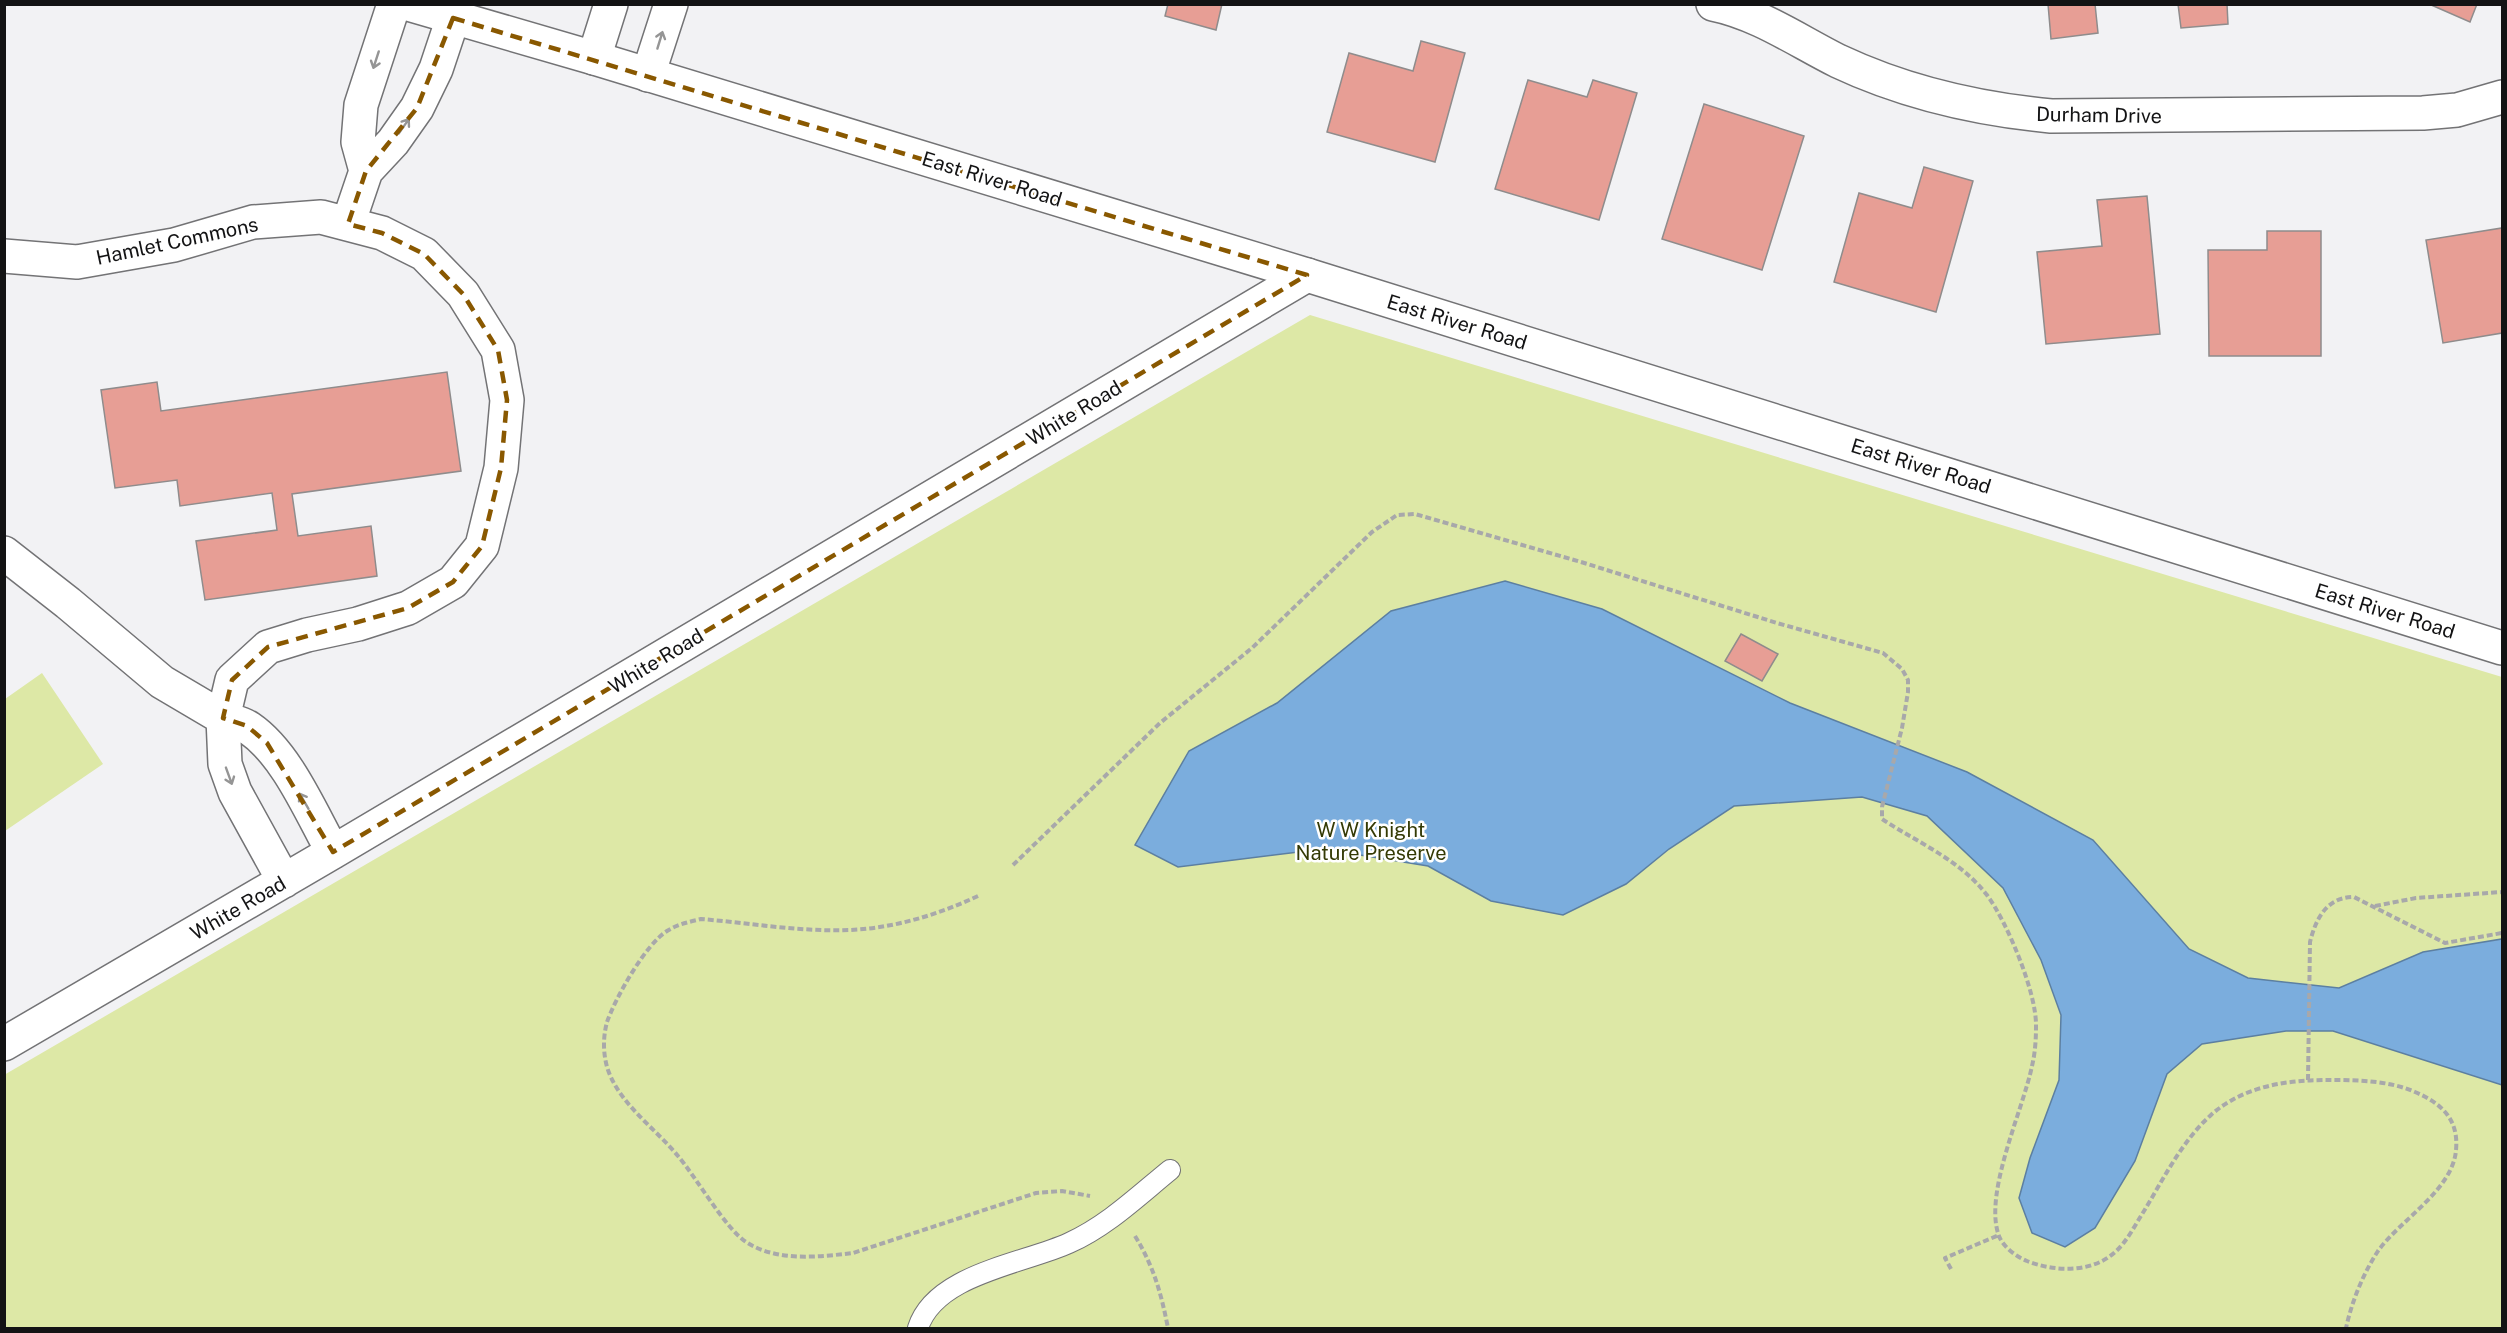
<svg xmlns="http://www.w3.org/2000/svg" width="2507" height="1333" viewBox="0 0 2507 1333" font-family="'Public Sans',sans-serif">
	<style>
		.green { fill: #dde8a6 }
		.water { fill: #7baddd; stroke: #5c7fa1; stroke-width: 1.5 }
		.building { fill: #e79e95; stroke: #8f8c8c; stroke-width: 1.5 }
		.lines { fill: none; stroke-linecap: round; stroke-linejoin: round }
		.service-casing { stroke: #737375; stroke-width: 22 }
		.minor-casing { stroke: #737375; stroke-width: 36 }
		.secondary-casing { stroke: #737375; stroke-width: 36 }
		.path { stroke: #a8a8aa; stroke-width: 4; stroke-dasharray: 6 3; stroke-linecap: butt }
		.service { stroke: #fff; stroke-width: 20 }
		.minor { stroke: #fff; stroke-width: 33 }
		.secondary { stroke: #fff; stroke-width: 33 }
		.oneway { stroke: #959595 }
		.marked { fill: none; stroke: #895800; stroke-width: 4.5; stroke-dasharray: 12 8; stroke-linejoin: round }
		.labels { text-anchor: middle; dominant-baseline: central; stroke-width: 5; stroke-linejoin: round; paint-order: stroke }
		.street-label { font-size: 20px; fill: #131314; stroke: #fff }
		.park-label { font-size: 20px; fill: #343a05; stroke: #fff }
	</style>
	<rect width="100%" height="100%" fill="#f2f2f4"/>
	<!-- green -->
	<path class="green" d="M1310,315L2502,677V1328H5L4,1075Z
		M42,673L103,764L5,831V699Z"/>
	<!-- water -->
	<path class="water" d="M1505,581L1602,609L1790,703L1967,772L2093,840L2189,949L2248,978L2339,988L2423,952L2502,939V1085L2333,1031H2286L2202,1044L2167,1074L2135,1161L2095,1228L2065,1247L2032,1233L2019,1198L2030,1158L2059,1080L2061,1015L2041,960L2003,888L1927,816L1862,797L1734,806L1669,849L1626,884L1563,915L1491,901L1428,866L1323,849L1178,867L1135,845L1189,751L1277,703L1391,611Z"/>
	<!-- building -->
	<path class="building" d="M1168,4H1222L1216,30L1165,16Z
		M2048,4H2095L2098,33L2051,39Z
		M2178,4H2227L2228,24L2181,28Z
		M2429,4H2477L2470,22Z
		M1421,41L1465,53L1435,162L1327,132L1349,53L1413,71Z
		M1528,80L1587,97L1593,80L1637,93L1599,220L1495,189Z
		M1704,104L1804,136L1762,270L1662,239Z
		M1924,167L1973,181L1936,312L1834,282L1859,193L1912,208Z
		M2147,196L2160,334L2046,344L2037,252L2102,246L2097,200Z
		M2502,228V333L2443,343L2426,240Z
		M2267,231H2321V356H2209L2208,250H2267Z
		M447,372L461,471L292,494L298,536L371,526L377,576L205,600L196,541L277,530L272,493L180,506L177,480L115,488L101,390L157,382L161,411Z
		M1741,634L1778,654L1762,681L1725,661Z"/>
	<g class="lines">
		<defs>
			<path id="service" d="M918,1328C935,1274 1023,1264 1069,1243C1107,1226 1138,1196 1170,1170"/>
			<path id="minor" d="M1713,4C1758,13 1798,41 1838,61C1906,93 1977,109 2051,116L2423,113L2457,110L2502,97
				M594,58L611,4
				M648,75L671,4
				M366,171L358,142L361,105L394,4
				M348,224L366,171L393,142L417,108L436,69L453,18
				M4,256L77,262L174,245L253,222L321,217L382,233L424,254L463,294L498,350L507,400L501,468L482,546L453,582L408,608L358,624L307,635L268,647L232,680L223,718L162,682L68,603L4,553
				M284,881L235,792L225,764L223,718C231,721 242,723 249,728C287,754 311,813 333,852
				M4,1044L333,852L1307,275"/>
			<path id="secondary" d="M408,4L594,58L1307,275L2502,648"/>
		</defs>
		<!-- service casing -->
		<use href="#service" class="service-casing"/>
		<!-- minor casing -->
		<use href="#minor" class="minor-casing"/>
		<!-- secondary casing -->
		<use href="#secondary" class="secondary-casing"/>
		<!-- path -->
		<path class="path" d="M1013,865L1160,723L1252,648L1372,532L1397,515L1415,514L1581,562L1777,623L1883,653L1902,669L1908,680V692L1902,728L1882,807V819C1918,843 1959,859 1987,895C2007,922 2037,993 2036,1027C2036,1040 2035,1054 2032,1066C2023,1110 1983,1194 1999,1236C2003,1247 2017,1257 2027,1261C2055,1272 2091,1273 2114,1253C2127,1242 2135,1225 2144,1211C2164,1178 2182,1141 2211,1115C2242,1087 2285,1080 2326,1080C2355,1080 2388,1080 2415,1092C2441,1103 2459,1119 2456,1150C2453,1190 2400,1220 2378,1251C2363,1274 2352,1301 2346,1328
			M978,896C937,915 895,928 849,930C800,932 750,923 701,919C689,922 678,924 667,931C645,945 616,997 607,1022C603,1037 603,1052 607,1067C618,1103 655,1128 678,1156C696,1177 725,1228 746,1242C777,1262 818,1257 853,1253L1036,1193L1062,1191L1090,1196
			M2375,906L2416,898L2502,892
			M2308,1080L2310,942C2316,918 2327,897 2354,897L2445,943L2502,933
			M1135,1236C1154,1267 1161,1293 1168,1328
			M1951,1269L1945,1258L1999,1235"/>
		<!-- service -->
		<use href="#service" class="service"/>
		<!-- minor -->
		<use href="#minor" class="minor"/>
		<!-- secondary -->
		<use href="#secondary" class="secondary"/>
	</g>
	<!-- one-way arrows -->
	<defs><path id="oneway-shaft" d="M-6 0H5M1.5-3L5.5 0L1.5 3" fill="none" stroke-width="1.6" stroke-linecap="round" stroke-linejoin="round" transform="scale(1.5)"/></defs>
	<g class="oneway">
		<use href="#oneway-shaft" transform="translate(660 40) rotate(-73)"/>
		<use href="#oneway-shaft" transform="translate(376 60) rotate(108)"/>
		<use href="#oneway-shaft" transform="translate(404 126) rotate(-55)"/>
		<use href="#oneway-shaft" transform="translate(229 776) rotate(70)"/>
		<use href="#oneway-shaft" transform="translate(304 801) rotate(-120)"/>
	</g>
	<!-- marked area -->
	<path class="marked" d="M453,18L1307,275L333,852L267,743L247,726L223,718L232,680L268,647L408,608L453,582L482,546L501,468L507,400L498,350L463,294L424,254L382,233L348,224L366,171L417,108Z"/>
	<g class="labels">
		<!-- street labels -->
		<g class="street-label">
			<text transform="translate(2099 115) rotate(1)">Durham Drive</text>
			<text transform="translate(992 179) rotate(17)">East River Road</text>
			<text transform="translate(177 241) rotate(-12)">Hamlet Commons</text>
			<text transform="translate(1457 322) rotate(17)">East River Road</text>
			<text transform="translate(1074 413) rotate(-31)">White Road</text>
			<text transform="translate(1921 466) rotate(17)">East River Road</text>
			<text transform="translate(2385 611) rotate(17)">East River Road</text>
			<text transform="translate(656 661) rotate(-31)">White Road</text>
			<text transform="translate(238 908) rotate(-30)">White Road</text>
		</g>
		<!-- park labels -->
		<g class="park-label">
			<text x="1371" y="830">W W Knight<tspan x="1371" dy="23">Nature Preserve</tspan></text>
		</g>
	</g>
	<!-- border -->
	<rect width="2507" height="1333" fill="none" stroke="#131314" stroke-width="12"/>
</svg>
